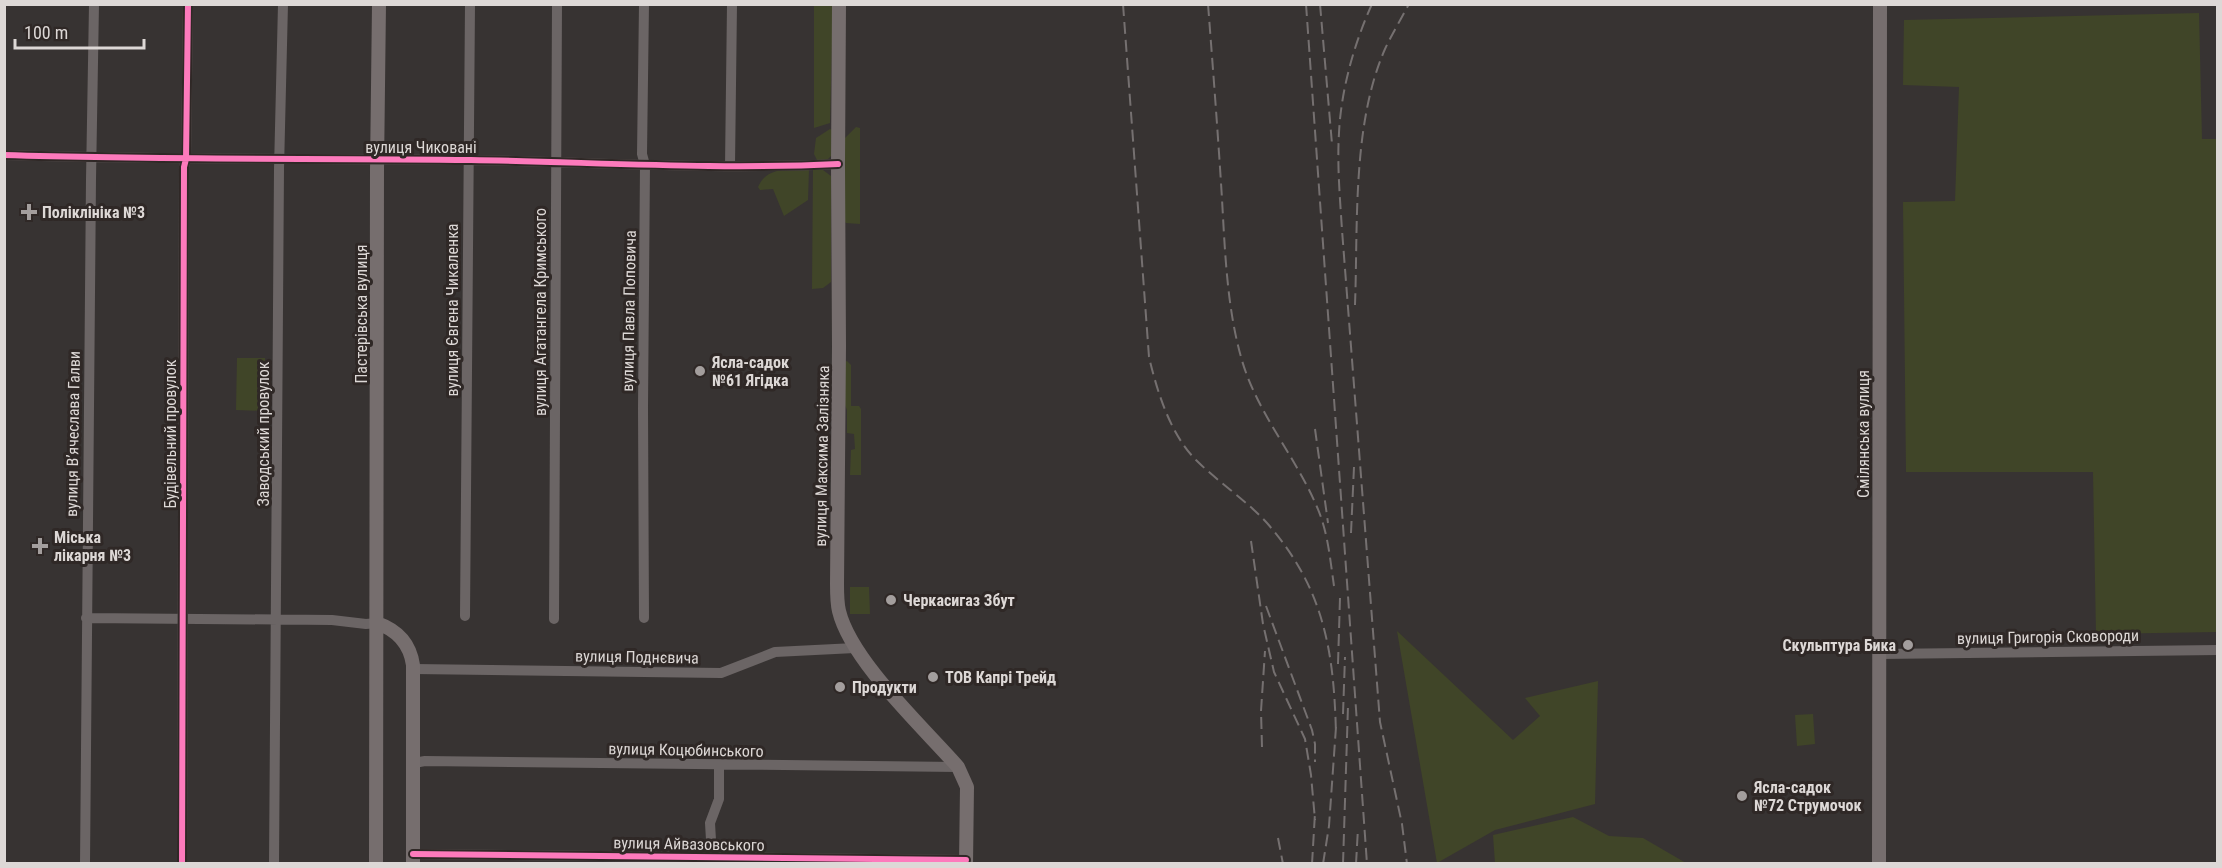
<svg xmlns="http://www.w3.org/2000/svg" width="2222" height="868" viewBox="0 0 2222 868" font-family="'Roboto Condensed',sans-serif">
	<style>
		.green { fill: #404528 }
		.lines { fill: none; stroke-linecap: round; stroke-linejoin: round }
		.minor { stroke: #6b6565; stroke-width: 10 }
		.major { stroke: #766e6e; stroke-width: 14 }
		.rail { stroke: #757070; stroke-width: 2; stroke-dasharray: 12 6; stroke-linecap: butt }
		.cycleway-casing { stroke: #2f2826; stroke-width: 10 }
		.cycleway { stroke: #fd7abc; stroke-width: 6 }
		.poi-dot { fill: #a39e9d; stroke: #2f2826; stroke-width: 2 }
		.labels { text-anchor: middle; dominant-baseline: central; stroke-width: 6; stroke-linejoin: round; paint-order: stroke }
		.street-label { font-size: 16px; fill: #ddd8d6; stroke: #2f2826 }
		.poi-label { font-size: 16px; font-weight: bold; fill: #ddd8d6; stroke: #2f2826; text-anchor: start }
	</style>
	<rect width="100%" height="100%" fill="#373332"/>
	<!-- green -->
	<path class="green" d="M814,5H833L830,123L814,128Z
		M2199,13L2202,139H2218L2217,632L2096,634L2093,472H1906L1903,202L1955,201L1959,87L1903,85L1904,20Z
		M856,127L860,128V224L846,223L844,221V139Z
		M830,129L832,130L831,156L828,159L818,162L814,154L816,138Z
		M809,169L808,200L784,216L773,189L760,190L758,187C767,166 789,170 809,169Z
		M813,169L823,170L831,176V282L823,288L812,289Z
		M237,358H265V411L236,410Z
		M847,361L851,365V406H859L861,409V475H850L851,450L855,449L854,434L847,433V410L843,400L844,362Z
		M850,587H869L870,614H850Z
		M1397,631L1513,740L1540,716L1525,698L1598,681L1595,804L1495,830L1437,863Z
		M1813,714L1815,744L1797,746L1795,715Z
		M1573,817L1609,836L1643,838L1686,863H1495L1493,835Z"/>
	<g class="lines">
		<!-- minor -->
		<path class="minor" d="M644,4L642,154L645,165L643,408L644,618
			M4,155C160,160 315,158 471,160C593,162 715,170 838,164
			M730,166L732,4
			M465,616L470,4
			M86,618L332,620L366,624L377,623
			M554,619L557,4
			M1879,654L2218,650
			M414,669L721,673L775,652L855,648
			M414,763L425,761L958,767
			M413,854L966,860
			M712,857L710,823L719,799V765
			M85,864L91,179L94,4
			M182,864L184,167L186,159L188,4
			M274,864L279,169L283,4"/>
		<!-- major -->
		<path class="major" d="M839,4L838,164L839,346L837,584C837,593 837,603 839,611C851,661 924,728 958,767L967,787L966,864
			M377,623C397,630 410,644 413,665V864
			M376,864L377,169L379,4
			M1879,864L1880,4"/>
		<!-- rail -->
		<path class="rail" d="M1123,4L1149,357C1157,391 1170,434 1196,460C1218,482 1246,500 1267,523C1324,588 1334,651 1336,734
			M1208,4C1213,69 1218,134 1222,199C1225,252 1227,307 1241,357C1256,412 1295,455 1317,507C1328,532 1330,559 1334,586
			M1306,4L1367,864
			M1320,4L1332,144
			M1372,4C1354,44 1341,90 1339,133C1337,166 1340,198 1342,230L1380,722L1402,824L1407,864
			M1355,305C1358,225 1352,124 1385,49C1392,34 1401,19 1409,4
			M1315,429L1328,523
			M1351,533L1354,467
			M1251,541L1263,624L1274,672L1305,739L1311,775L1315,820
			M1266,606L1312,730L1315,744V762
			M1338,664L1340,598
			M1343,714L1345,657
			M1262,747L1261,711L1265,651
			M1278,838L1283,864
			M1312,864L1315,813
			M1323,864L1329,826L1336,727
			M1343,864L1348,706
			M1356,864L1358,828"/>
		<defs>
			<path id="cycleway" d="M4,155C160,160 315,158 471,160C593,162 715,170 838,164
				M413,854L966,860
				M182,864L184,167L186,159L188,4"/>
		</defs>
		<!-- cycleway casing -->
		<use href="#cycleway" class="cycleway-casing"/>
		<!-- cycleway -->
		<use href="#cycleway" class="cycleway"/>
	</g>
	<!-- markers -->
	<g class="poi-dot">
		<path d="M26 203h6v6h6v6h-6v6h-6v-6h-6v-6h6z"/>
		<circle cx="700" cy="371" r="6"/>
		<path d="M37 537h6v6h6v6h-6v6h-6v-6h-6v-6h6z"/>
		<circle cx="891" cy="600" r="6"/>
		<circle cx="1908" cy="645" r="6"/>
		<circle cx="933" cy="677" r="6"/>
		<circle cx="840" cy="687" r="6"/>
		<circle cx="1742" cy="796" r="6"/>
	</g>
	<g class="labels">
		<!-- street labels -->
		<g class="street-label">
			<text x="421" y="147">вулиця Чиковані</text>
			<text transform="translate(452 310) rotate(-90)">вулиця Євгена Чикаленка</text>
			<text transform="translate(629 311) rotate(-89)">вулиця Павла Поповича</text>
			<text transform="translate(540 312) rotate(-90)">вулиця Агатангела Кримського</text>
			<text transform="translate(361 314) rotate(-90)">Пастерівська вулиця</text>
			<text transform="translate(73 434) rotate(-89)">вулиця Вʼячеслава Галви</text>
			<text transform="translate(170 434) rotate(-90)">Будівельний провулок</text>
			<text transform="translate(263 434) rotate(-90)">Заводський провулок</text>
			<text transform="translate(1863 434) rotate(-90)">Смілянська вулиця</text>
			<text transform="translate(822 456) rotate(-89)">вулиця Максима Залізняка</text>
			<text transform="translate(2048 637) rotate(-1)">вулиця Григорія Сковороди</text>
			<text transform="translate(637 657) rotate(1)">вулиця Поднєвича</text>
			<text transform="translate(686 750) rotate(1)">вулиця Коцюбинського</text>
			<text transform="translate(689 844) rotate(1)">вулиця Айвазовського</text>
		</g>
		<!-- poi labels -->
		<g class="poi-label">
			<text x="42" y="212">Поліклініка №3</text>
			<text x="712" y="362">Ясла-садок<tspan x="712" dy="18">№61 Ягідка</tspan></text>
			<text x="54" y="537">Міська<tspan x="54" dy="18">лікарня №3</tspan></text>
			<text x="903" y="600">Черкасигаз Збут</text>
			<text x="1896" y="645" text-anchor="end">Cкульптура Бика</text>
			<text x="945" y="677">ТОВ Капрі Трейд</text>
			<text x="852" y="687">Продукти</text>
			<text x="1754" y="787">Ясла-садок<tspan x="1754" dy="18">№72 Струмочок</tspan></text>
		</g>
	</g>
	<!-- border -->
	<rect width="2222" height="868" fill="none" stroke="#ddd8d6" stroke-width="12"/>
	<!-- scale -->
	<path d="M15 39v9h129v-9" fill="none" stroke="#ddd8d6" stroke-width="3"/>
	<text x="24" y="39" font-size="18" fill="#ddd8d6" stroke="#2f2826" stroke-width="4.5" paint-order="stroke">100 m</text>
</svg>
